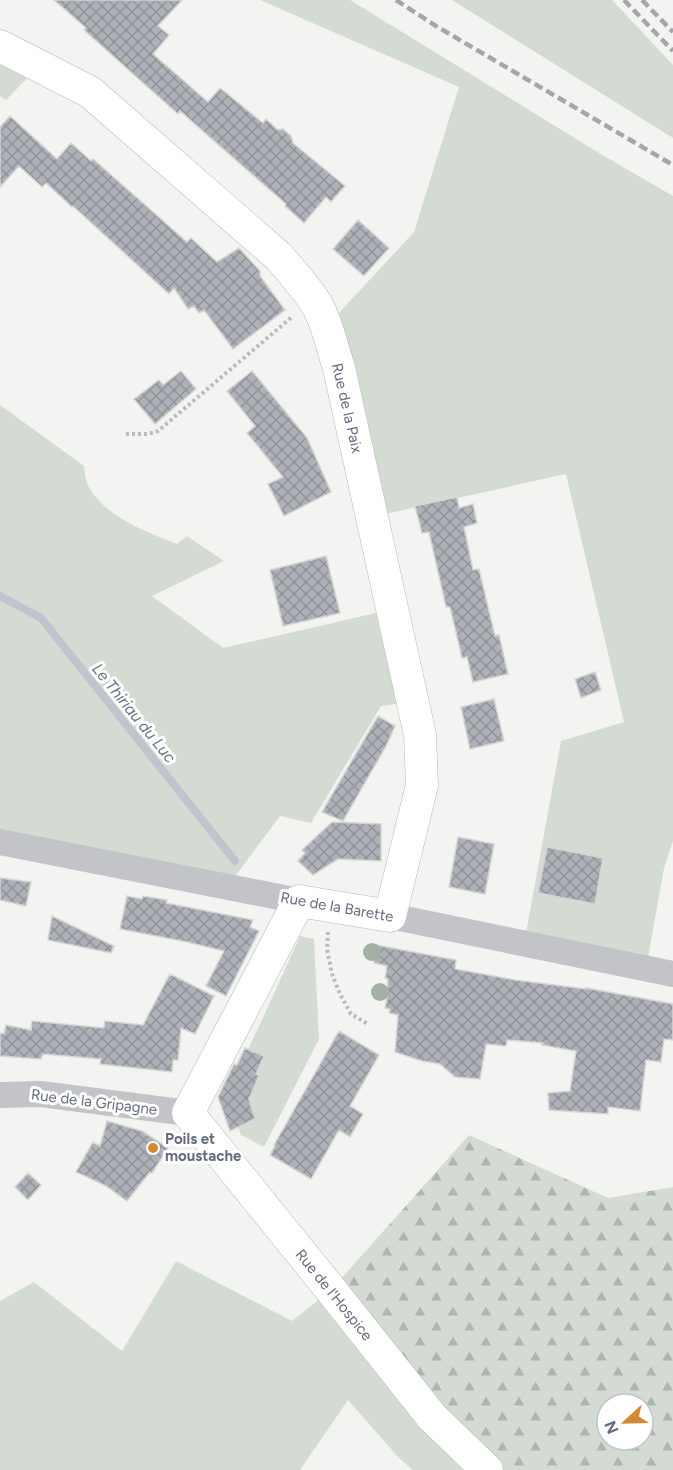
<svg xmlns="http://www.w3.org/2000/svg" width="673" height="1470" viewBox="0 0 673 1470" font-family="Figtree,sans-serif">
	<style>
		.green { fill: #d3dbd3 }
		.forest { fill: url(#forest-firs); fill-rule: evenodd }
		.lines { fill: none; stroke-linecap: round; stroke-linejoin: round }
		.stream { stroke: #c0c5cd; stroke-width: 8 }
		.building { fill: url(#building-cross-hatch); stroke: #d5d6d4; stroke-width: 1.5 }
		.major-casing { stroke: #b6b7bc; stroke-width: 33 }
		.path { stroke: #babbbe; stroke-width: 4; stroke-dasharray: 3 3; stroke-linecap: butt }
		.minor { stroke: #c3c4c8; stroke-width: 26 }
		.major { stroke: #fff; stroke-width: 32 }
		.rail { stroke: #a3a6ac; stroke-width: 4.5; stroke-dasharray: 9 4.5; stroke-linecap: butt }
		.tree { fill: #a4afa5 }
		.poi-dot { fill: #d48831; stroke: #fff; stroke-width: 2 }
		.labels { text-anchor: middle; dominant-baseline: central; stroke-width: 6; stroke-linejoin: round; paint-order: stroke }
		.street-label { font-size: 15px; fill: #666c7f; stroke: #fff }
		.poi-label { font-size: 15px; font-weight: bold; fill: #666c7f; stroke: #fff; text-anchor: start }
		.water-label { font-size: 16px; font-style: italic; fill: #677384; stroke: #fff }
	</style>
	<defs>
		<pattern id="forest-firs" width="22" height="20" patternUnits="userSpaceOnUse" patternTransform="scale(1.5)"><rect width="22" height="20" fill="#d3dbd3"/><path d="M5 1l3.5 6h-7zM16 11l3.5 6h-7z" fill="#afb6b0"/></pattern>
		<pattern id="building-cross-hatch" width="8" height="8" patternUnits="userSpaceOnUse" patternTransform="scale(1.5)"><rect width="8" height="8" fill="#aeb1b8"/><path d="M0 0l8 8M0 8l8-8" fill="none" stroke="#91949b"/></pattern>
	</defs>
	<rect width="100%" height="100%" fill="#f3f4f1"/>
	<!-- green -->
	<path class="green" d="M260,0H350L599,153L673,196V841L664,868L646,969L524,944L561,741L624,722L566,474L372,517L326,327L414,232L459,87Z
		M452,0H612L673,65V138Z
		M0,46L39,66L6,100L0,96Z
		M0,405L84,466C85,472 85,479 88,485C103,516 146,532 177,544L187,536L224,561L152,596L223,648L376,613L397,704L381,706L311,823L280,816L227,887L0,842Z
		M300,936L314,939L319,1039L264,1147L241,1135L226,1095L261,1022Z
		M176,1261L292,1321L331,1290L487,1470H413L399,1458L348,1400L300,1470H0V1301L34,1282L122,1351Z"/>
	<!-- forest -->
	<path class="forest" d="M469,1135L608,1198L673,1187V1470H487L331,1290ZM607,1404H643V1440H607Z"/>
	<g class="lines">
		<!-- stream -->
		<path class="stream" d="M0,596L41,618L235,861"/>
	</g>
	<!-- building -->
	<path class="building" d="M54,0H182L158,26L169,35L153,54L208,102L220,88L263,123L266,119L278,130L283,129L291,136L293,143L345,186L331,202L326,197L304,223L285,206L286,204L180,111L178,114L84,30L86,28Z
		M10,116L57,159L71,143L91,161L93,159L187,242L191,238L217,262L239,248L260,271V276L285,310L233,349L204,310L199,313L194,306L188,309L174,288L169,294L73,206L72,207L46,183L42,187L19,166L0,187V127Z
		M358,220L389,248L364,276L333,249Z
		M181,371L196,389L155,424L134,399L159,380L163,385Z
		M252,371L307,438L331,492L284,516L268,484L283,477L247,433L255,426L227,391Z
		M457,497L459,508L473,504L477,523L464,527L473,570L479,569L495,636L499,635L508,674L473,682L467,657L462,658L450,607H446L429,532L422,533L415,506Z
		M326,556L340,613L283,626L270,570Z
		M595,672L601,690L581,698L575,679Z
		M494,699L504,741L470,749L461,707Z
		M378,716L395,726L386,746L343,821L322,812Z
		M332,822L381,824V861L338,859L313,875L298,861L305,853L302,850Z
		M458,837L494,844L485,894L449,887Z
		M547,847L603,858L595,904L538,893Z
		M0,878L31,882L26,906L0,900Z
		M127,896L142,899L143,896L167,900L166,903L253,920L250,927L259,931L226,996L206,986L224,951L187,942L120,929Z
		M52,916L114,946L111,953L48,940Z
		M376,945L456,960L455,969L515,980L586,989V988L673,1004V1040L664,1039L661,1062L646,1060L640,1111L608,1107V1114L549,1110L548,1093L570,1091L576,1051L542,1045L543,1043L507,1040L506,1046L486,1044L480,1079L455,1077L440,1064L422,1061L395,1052L398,1015L389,1013L390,1009L385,1008L387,999L388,979L385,978L387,966L374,963Z
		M170,974L214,996L195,1034L181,1028L178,1060H173L172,1072L100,1064L101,1059L43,1054L41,1059L0,1056V1033L4,1034L6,1025L31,1030L32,1021L104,1028L105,1021L143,1025Z
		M339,1031L379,1055L350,1106L363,1114L350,1137L339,1130L311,1179L270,1155L275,1146L274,1145Z
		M245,1048L264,1056L256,1074L259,1076L249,1099L255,1119L230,1131L218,1097L234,1064L237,1065Z
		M107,1121L142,1131L168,1148L152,1173L150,1172L127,1201L106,1186L76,1172L93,1142L100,1146Z
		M28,1173L41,1185L28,1200L15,1187Z"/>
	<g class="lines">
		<defs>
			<path id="major" d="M0,46L90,92L278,256C292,272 306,287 317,305C328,324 332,348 339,368L420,735L422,785L390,916L299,901L188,1113L331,1290L432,1417L487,1470"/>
		</defs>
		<!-- major casing -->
		<use href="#major" class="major-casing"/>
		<!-- path -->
		<path class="path" d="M126,434H148L158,431L292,317
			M328,932L327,949L332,974L340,994L351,1014L368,1024"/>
		<!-- minor -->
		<path class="minor" d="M0,842L299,901
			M390,916L673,974
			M0,1095L41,1094L188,1113"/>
		<!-- major -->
		<use href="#major" class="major"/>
		<!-- rail -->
		<path class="rail" d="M396,0L436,26L673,165
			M624,0L673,51
			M642,0L673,32"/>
	</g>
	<!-- trees -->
	<g class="tree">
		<circle cx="372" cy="952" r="9"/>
		<circle cx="380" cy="992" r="9"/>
	</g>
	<!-- markers -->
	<circle class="poi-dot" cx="153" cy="1148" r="6"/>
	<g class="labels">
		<!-- street labels -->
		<g class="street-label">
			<text transform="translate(347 408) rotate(77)">Rue de la Paix</text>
			<text transform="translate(337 907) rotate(10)">Rue de la Barette</text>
			<text transform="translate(94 1102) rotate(7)">Rue de la Gripagne</text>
			<text transform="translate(334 1295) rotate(51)">Rue de l'Hospice</text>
		</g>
		<!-- poi labels -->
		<g class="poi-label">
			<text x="165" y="1139">Poils et<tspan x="165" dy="17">moustache</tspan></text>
		</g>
		<!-- water labels -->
		<g class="water-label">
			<text transform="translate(134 713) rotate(51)">Le Thiriau du Luc</text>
		</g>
	</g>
	<!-- north arrow -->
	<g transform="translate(625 1422) rotate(248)"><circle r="28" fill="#ffffff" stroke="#c2c4cc" stroke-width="1.5"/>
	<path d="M0-4.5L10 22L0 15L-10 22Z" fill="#d48831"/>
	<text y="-9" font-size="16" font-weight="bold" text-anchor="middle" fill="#666c7f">N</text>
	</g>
</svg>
